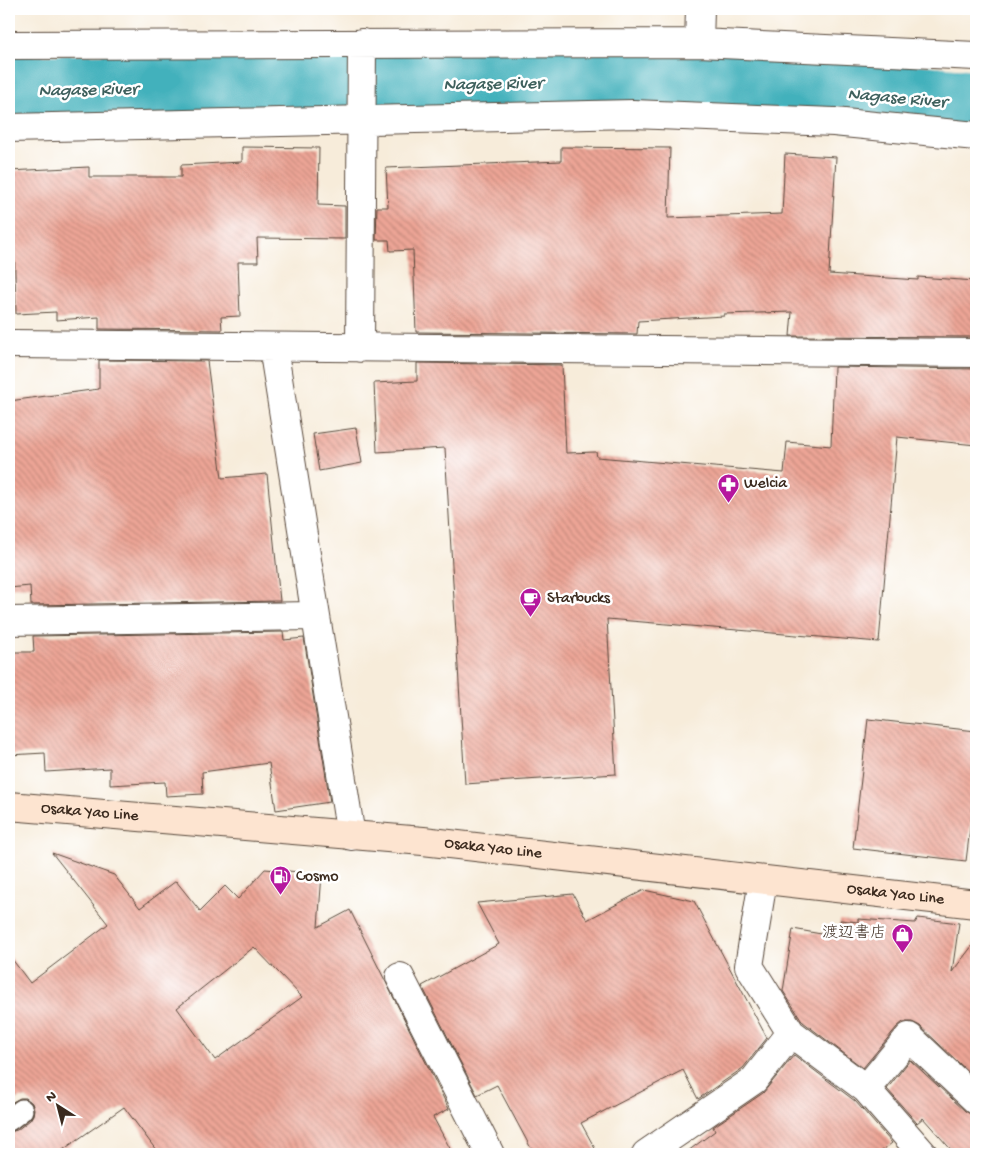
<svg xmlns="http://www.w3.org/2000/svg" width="985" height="1163" viewBox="0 0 985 1163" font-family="'Gochi Hand','Klee One',sans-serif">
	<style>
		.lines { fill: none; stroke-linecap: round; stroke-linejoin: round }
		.river { stroke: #42b1bc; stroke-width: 74 }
		.building { fill: url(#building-back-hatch); fill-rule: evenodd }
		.service-casing { stroke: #57473a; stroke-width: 24 }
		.minor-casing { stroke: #57473a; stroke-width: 30 }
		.secondary-casing { stroke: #57473a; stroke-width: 30 }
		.service { stroke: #fff; stroke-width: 21 }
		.minor { stroke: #fff; stroke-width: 28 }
		.secondary { stroke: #fde4d0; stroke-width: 28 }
		.labels { text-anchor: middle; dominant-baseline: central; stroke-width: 5; stroke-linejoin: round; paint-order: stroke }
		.poi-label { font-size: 16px; fill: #3b2a1e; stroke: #fff; text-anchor: start }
		.street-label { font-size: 16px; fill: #3b2a1e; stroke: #fff }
		.water-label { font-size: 18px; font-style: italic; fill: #3e605d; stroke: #fff }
	</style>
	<defs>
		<pattern id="building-back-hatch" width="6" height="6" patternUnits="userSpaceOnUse" patternTransform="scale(1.25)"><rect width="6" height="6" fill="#eda596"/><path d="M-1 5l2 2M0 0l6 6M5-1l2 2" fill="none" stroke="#c1877a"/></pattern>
	</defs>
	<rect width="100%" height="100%" fill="#fff"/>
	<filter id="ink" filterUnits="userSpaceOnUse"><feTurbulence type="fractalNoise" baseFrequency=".02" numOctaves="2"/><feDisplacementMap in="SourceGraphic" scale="10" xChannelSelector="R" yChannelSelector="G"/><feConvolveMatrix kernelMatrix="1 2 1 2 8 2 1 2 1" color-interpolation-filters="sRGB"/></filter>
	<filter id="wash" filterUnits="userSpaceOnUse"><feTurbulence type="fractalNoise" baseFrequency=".0096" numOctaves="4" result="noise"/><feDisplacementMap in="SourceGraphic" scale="20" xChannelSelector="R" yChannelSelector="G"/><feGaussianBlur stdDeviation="1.12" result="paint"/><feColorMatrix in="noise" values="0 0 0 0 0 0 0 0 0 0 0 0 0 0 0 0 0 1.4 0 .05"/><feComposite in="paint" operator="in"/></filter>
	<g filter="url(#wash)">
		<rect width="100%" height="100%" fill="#f7ecda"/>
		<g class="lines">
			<!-- river -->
			<path class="river" d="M9,93L622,82L783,89L976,107"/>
		</g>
		<g id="blocks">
			<!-- building -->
			<path class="building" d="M242,147L319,148L318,205L345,206V239L257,238L258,262H238L240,316L221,317L222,330L99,329V317L56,320V312L16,314L14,237L9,238V171L89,167V177H181V165L242,162Z
				M561,147L670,148L668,218L782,214L785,154L836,157L829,274L918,280V277L976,281V337L790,336L792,312L724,314V316L638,321L637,334L416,332L413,250L390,251L389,240H376L377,207H388L386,168L561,161Z
				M99,360L207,361L222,478L267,474L280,601L31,605L30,586L9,588V401L99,389Z
				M417,363L562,365L566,453L596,452L597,457L784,473L787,442L831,446L834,367L976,369V445L897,437L879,642L607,619L616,774L465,784L445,448L377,452L374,383L417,381Z
				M356,428L362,463L319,471L313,434Z
				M283,632L284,640L304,638L330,802L276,810L269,763L202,772L203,794L166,796L165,782L110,785V768L46,772L45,753L9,755V652H34L33,636Z
				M868,719L976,731V780L966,861L853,848Z
				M52,853L114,875L140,908L176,881L200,911L225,886L238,899L265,869L322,874L318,927L350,910L449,1109L433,1117L453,1154H159L124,1107L57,1154H9V1132L17,1130L30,1120L33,1115L34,1109L32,1103L26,1098H20L9,1104V955L30,983L108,924ZM254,947L302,997L215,1060L177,1008Z
				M644,890L694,901L767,1038L743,1068L698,1099L683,1070L581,1123L598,1154H534L497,1085L477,1095L422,986L499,944L477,903L573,894L587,920Z
				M918,918L959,923L952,972L976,941V1079L920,1026L912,1022H903L897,1027L863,1068L803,1022L783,991L793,929L838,937L840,920L858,922V919L915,923Z
				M794,1055L855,1101L892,1143L878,1154H684L715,1131L713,1127L763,1093Z
				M910,1060L965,1111L972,1115H976V1154H955L923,1118L917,1123L887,1089Z"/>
		</g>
	</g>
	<g filter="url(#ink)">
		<use href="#blocks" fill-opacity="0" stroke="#57473a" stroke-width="1"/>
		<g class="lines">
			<defs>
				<path id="service" d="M9,1120L22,1110"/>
				<path id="minor" d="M699,43L700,9
					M9,45L699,43L976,56
					M9,128L633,114L834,122L976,136
					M9,344L976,353
					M273,347L351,836
					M360,348L362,43
					M9,621L315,616
					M763,880L749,966L791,1033L866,1089L923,1154
					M400,977L490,1154
					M866,1089L909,1037L976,1100
					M646,1154L754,1080L791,1033"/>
				<g id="secondary">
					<path id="s1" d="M9,806L423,841L976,904"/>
				</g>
			</defs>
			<!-- service casing -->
			<use href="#service" class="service-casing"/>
			<!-- minor casing -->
			<use href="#minor" class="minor-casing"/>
			<!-- secondary casing -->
			<use href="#secondary" class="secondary-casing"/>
			<!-- service -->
			<use href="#service" class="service"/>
			<!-- minor -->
			<use href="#minor" class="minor"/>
			<!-- secondary -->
			<use href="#secondary" class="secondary"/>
		</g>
	</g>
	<!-- icons -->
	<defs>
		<symbol id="pharmacy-pin" viewBox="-11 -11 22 30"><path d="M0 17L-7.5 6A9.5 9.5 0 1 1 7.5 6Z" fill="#b5179e" stroke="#fff"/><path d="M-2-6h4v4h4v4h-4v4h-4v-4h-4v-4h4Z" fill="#fff"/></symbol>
		<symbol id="cafe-pin" viewBox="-11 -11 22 30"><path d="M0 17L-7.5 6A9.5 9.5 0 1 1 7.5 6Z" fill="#b5179e" stroke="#fff"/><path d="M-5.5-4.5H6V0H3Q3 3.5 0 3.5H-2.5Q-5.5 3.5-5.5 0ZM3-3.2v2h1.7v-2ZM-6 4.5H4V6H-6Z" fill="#fff"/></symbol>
		<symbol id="fuel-pin" viewBox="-11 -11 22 30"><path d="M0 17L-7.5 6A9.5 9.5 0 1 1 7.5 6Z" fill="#b5179e" stroke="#fff"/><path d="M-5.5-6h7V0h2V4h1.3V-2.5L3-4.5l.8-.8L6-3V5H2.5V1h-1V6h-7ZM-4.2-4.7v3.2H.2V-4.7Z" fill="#fff"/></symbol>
		<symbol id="shop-pin" viewBox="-11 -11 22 30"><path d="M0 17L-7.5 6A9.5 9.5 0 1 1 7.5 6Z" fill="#b5179e" stroke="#fff"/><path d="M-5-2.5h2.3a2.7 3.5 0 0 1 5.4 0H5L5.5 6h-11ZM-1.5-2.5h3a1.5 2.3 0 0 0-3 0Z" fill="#fff"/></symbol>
	</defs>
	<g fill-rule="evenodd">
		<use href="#pharmacy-pin" x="716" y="472" width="25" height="34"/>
		<use href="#cafe-pin" x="518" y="586" width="25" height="34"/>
		<use href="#fuel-pin" x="268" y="864" width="25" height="34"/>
		<use href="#shop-pin" x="890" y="922" width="25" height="34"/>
	</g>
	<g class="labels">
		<!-- poi labels -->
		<g class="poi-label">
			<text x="744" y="484">Welcia</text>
			<text x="547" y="599">Starbucks</text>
			<text x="296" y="877">Cosmo</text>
			<text x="886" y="934" text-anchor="end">渡辺書店</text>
		</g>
		<!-- street labels -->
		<g class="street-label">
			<text stroke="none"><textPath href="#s1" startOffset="81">Osaka Yao Line</textPath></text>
			<text stroke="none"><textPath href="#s1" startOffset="486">Osaka Yao Line</textPath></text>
			<text stroke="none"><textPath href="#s1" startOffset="891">Osaka Yao Line</textPath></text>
		</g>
		<!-- water labels -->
		<g class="water-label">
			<text transform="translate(493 85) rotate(-1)">Nagase River</text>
			<text transform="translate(88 91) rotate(-1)">Nagase River</text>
			<text transform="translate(897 99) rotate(5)">Nagase River</text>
		</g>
	</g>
	<!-- margin -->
	<rect width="985" height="1163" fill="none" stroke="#fff" stroke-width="30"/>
	<!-- north arrow -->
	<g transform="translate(58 1106) rotate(324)" stroke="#ffffff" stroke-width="4" paint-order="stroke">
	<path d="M0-4L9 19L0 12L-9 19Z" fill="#3b2a1e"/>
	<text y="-8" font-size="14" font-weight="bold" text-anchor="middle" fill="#3b2a1e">N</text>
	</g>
</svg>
